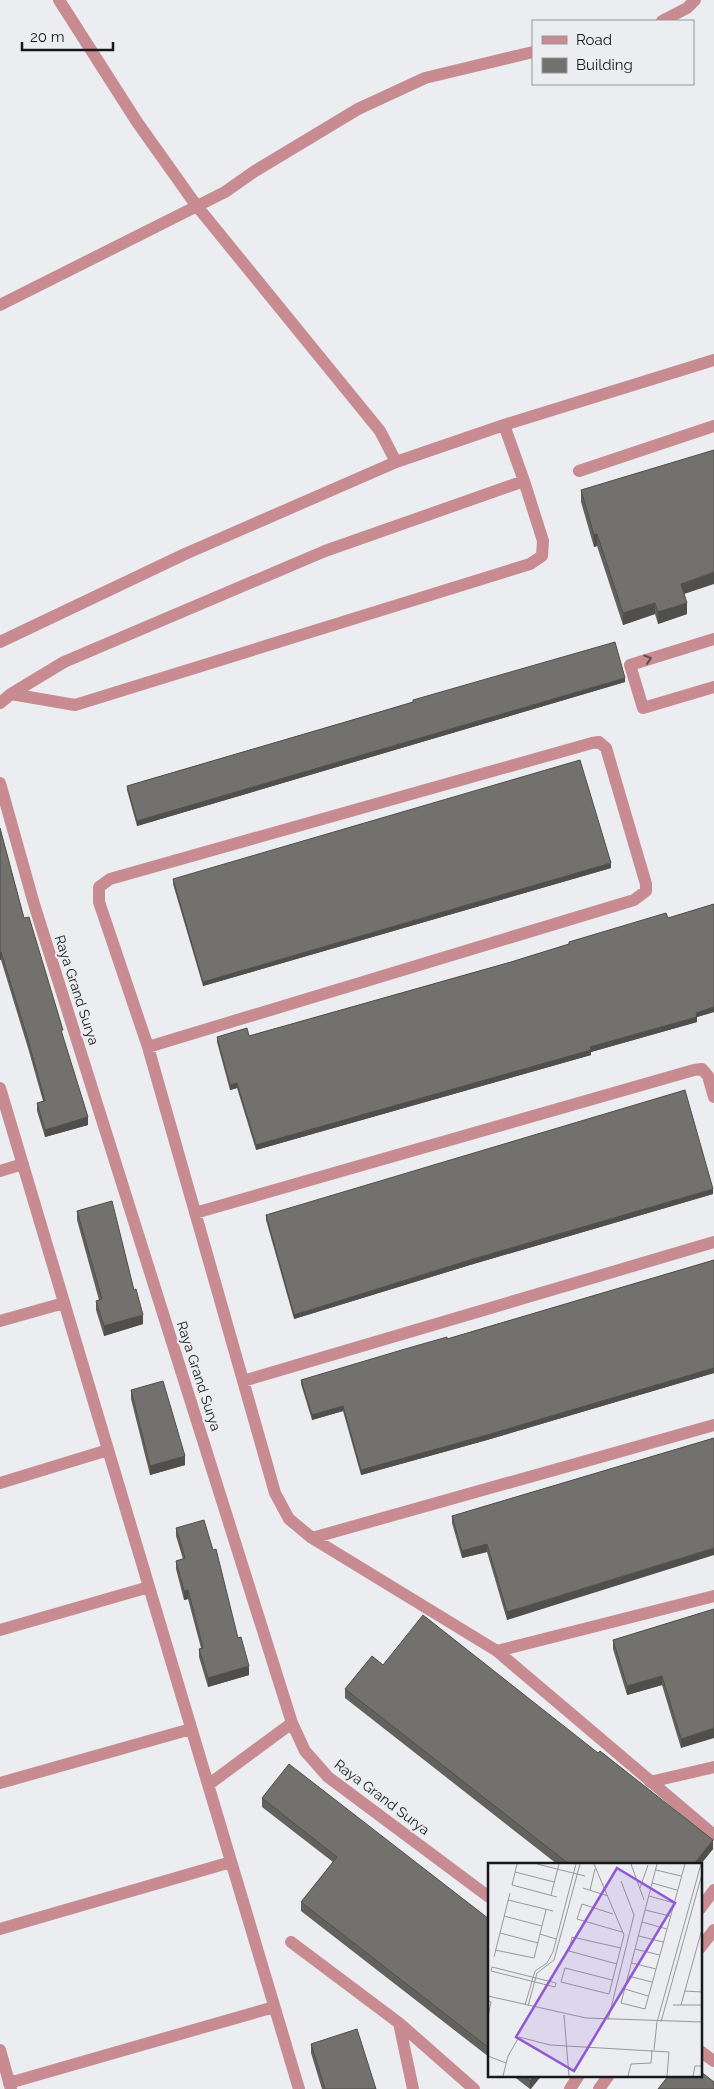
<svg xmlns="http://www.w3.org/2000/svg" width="714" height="2089" viewBox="0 0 714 2089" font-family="Raleway,sans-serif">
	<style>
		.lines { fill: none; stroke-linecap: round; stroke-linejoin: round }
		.minor { stroke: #c88b91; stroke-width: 12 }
		.wall { fill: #63615e }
		.shaded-wall { fill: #504f4c }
		.building { fill: #73716d; stroke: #504f4c }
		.oneway { stroke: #674c4f }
		.labels { text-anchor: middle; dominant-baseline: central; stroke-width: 4.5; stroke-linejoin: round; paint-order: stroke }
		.street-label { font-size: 14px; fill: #171819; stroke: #ebedf1 }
		.inset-road { fill: none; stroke: #96989b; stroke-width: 1 }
		.view { fill: #9059d1; fill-opacity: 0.15; stroke: #9059d1; stroke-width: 2.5 }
		.inset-edge { fill: none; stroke: #171819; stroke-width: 2.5 }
	</style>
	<rect width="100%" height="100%" fill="#ebedf1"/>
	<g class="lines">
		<!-- minor -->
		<path class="minor" d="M59,0L137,122L196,205L380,431L396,462
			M662,21L687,8L695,0
			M0,305L225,192L255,171L358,109L425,78L533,52
			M579,471L714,426
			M714,639L630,665L643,708L714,687
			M0,642L185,554L396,462L504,425L714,360
			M11,694L75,705L530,564L542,556L543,541L524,481L504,425
			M0,703L11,694L64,662L325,551L524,481
			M0,783L34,904L292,1723L305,1751L328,1777L489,1897
			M148,1047L634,900L646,891V884L606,748L599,742L592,743L110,879L99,887V902L148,1047L275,1493L289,1519L312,1538L497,1651L714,1835
			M0,1088L299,2089
			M0,1171L23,1164
			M195,1213L694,1070L702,1069L708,1076L714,1097
			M0,1321L64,1303
			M243,1381L714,1242
			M0,1483L108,1450
			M312,1538L714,1425
			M0,1630L149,1587
			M497,1651L714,1596
			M650,1782L714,1767
			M0,1783L191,1729
			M208,1785L292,1723
			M700,1909L714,1890
			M0,1929L231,1862
			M291,1942L399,2023L474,2089
			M700,1948L714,1930
			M399,2023L413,2089
			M0,2050L11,2089
			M700,2051L714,2061
			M9,2083L274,2007
			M570,2089L579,2075
			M599,2089L609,2075"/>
	</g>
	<!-- wall -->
	<path class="wall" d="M581,490L684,594L687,614L658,624L655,614L623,625L597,546L594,547L581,502Z
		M625,682L137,826L127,790V786L413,702V700Z
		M1,832L24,918L63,1038L88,1125L45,1137L37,1111V1103L43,1101L28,1048L1,960Z
		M611,868L203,986L173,884V879Z
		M714,901V1012L697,1017V1022L591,1052V1055L256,1150L237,1088L230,1090L217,1042V1037L249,1036L511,962L569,944V942L668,918L714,904Z
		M713,1194L470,1265L294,1319L266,1220V1215Z
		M77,1211L143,1324L104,1336L96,1310V1301L99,1300L77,1220Z
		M714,1260V1373L487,1440L361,1475L343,1411L312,1420L301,1384V1380L447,1339Z
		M131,1390L185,1465L150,1475L131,1399Z
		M714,1438L507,1620L487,1552L462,1558L452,1523V1516Z
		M176,1528L238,1638L249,1675L208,1687L199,1657V1649L201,1648L188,1599L184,1600L176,1569V1561L183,1559L176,1536Z
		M714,1609L681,1748L662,1685L627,1695L613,1649V1640Z
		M383,1665L598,1753L713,1849L700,1865V1864H557L345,1698V1689Z
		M262,1798L489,1919V2057L301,1911V1902L333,1862L262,1807Z
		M311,2044L376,2089H322L311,2053Z
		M512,2075H542L531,2089H530Z"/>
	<!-- shaded-wall -->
	<path class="shaded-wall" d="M597,534V546L594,547V535Z
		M714,572V584L681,595V584Z
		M655,603V614L623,625V613Z
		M687,603V614L658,624V612Z
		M625,678V682L137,826V821Z
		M611,863V868L203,986V982Z
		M0,952H1V960H0Z
		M714,1007V1012L697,1017V1022L591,1052V1055L256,1150V1145L590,1047Z
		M237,1083V1088L230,1090V1085Z
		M88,1117V1125L45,1137V1130Z
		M713,1189V1194L470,1265L294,1319V1315L470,1260Z
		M143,1315V1324L104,1336V1326Z
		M714,1368V1373L487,1440L361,1475V1470Z
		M343,1406V1411L312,1420V1415Z
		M185,1456V1465L150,1475V1466Z
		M487,1544V1552L462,1558V1551Z
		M714,1548V1555L507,1620V1612Z
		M188,1590V1599L184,1600V1591Z
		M249,1666V1675L208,1687V1678Z
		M662,1676V1685L627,1695V1686Z
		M714,1728V1738L681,1748V1739Z
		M713,1840V1849L700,1865V1864H694Z
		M535,2075H542L530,2089V2081Z"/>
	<!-- building -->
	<path class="building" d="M714,450V572L681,584L687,603L658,612L655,603L623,613L597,534L594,535L581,490Z
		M615,642L625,678L137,821L127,786L383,711L413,702V700Z
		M580,760L611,863L203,982L173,879Z
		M0,828L24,918L29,917L63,1030H61L88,1117L45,1130L37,1103L45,1101L28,1040L1,952H0Z
		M714,904V1007L696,1013L697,1017L590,1047L591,1050L256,1145L237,1083L230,1085L217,1037L247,1028L249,1036L511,962L569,944V942L666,913L668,918Z
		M685,1090L713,1189L470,1260L294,1315L266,1215Z
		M112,1201L134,1290L136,1289L143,1315L104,1326L96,1301L102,1299L77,1211Z
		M714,1260V1368L487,1435L361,1470L343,1406L312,1415L301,1380L405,1349L447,1337V1339Z
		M163,1381L185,1456L150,1466L131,1390Z
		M714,1438V1548L507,1612L487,1544L462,1551L452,1516Z
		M204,1520L213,1550L216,1549L238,1638L241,1637L249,1666L208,1678L199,1649L203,1648L188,1590L184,1591L176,1561L185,1558L176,1528Z
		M714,1609V1728L681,1739L662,1676L627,1686L613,1640Z
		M423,1615L598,1753L600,1751L713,1840L694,1864H569L345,1689L372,1656L383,1665Z
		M289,1764L489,1919V2048L301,1902L337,1857L262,1798Z
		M357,2029L376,2089H325L311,2044Z
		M700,2071L714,2082V2089H658L669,2075H700Z
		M524,2075H535L530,2081Z"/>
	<!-- one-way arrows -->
	<defs><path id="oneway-chevron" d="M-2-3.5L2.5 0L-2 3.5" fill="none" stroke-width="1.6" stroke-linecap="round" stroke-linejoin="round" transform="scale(1.25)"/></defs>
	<use class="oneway" href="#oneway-chevron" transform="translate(648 659) rotate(-17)"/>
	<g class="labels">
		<!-- street labels -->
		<g class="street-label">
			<text transform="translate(77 990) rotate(72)">Raya Grand Surya</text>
			<text transform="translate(199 1376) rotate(72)">Raya Grand Surya</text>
			<text transform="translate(382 1797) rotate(37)">Raya Grand Surya</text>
		</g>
	</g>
	<!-- overview -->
	<g transform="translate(488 1863)">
		<rect width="214" height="214" fill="#ebedf1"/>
		<path class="inset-road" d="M29,1L24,22L69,34M49,1L97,13M106,1L136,72L121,131L73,119L77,105L124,117M143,1L156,37M169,1L133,140L157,146L197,1M168,7L193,13M27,9L66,19M164,20L189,27M95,25L120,33M152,25L160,2M102,27L107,6M63,32L71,1M161,33L186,40M20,37L65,48M157,47L182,53M125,51L94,41L89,56L134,69M16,53L54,63M154,59L179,66M12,70L50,80M52,71L68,76M151,73L175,79M147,86L172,92M7,87L46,95L58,47M6,94L22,30M144,100L168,106M129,101L81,88L84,74L133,85M4,104L68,120L67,124L3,108ZM140,113L164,119M137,126L160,133M196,128L214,129M0,133L98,155L214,159M0,138L3,139L0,154M37,142L47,108L59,100L65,89L88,1M185,142H214M193,142L214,66M40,143L49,110L66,97L92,1M76,152L81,213M120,157L146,52L133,18M173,159L214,11M166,187L169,159L213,1M0,193L18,200M15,213L20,193L31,174L62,182L181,189L179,213M140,213L143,201L163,200L164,187M205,213L207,203H214"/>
		<path class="view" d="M129,5L187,40L86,208L28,174Z"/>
		<rect width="214" height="214" class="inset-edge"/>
	</g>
	<!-- legend -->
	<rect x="532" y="20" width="162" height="65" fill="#ebedf1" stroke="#96989b"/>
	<rect x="542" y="36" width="25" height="8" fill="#c88b91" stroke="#96989b"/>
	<text x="576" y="45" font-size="15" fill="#171819">Road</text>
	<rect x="542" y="58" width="25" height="15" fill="#73716d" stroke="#96989b"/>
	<text x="576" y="70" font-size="15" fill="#171819">Building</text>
	<!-- scale -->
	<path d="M22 42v8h91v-8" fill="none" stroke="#171819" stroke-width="2.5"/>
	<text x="30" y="42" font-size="15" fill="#171819" stroke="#ebedf1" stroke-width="4" paint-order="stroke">20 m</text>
</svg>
